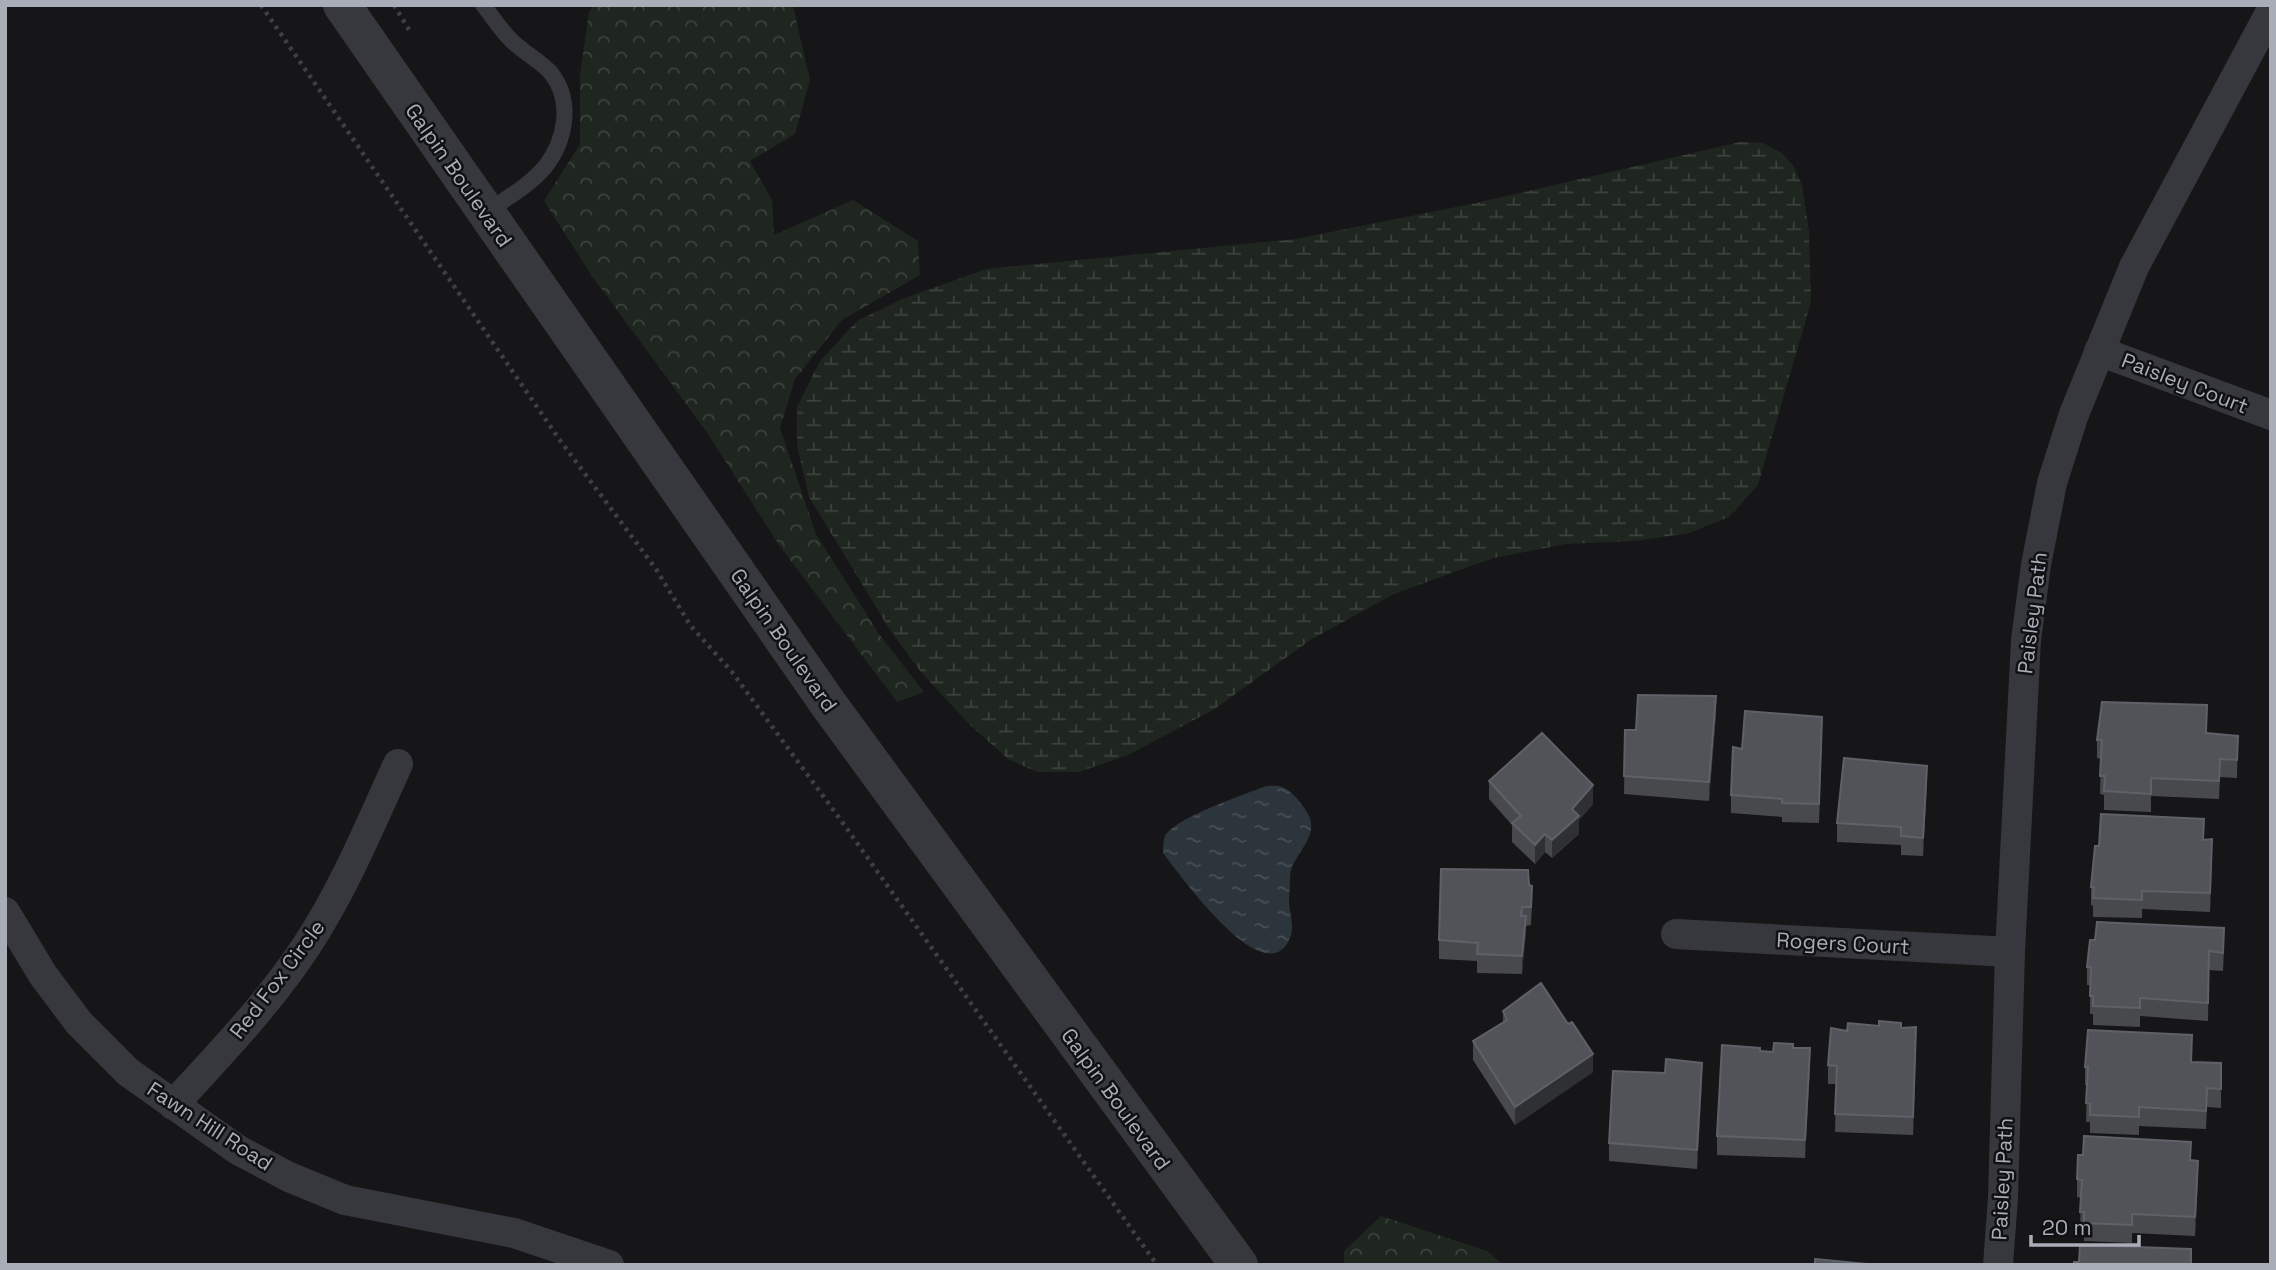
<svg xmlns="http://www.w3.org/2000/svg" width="2276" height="1270" viewBox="0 0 2276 1270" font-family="'Space Grotesk',sans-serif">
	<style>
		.forest { fill: url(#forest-crowns) }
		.wetland { fill: url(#wetland-marsh) }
		.water { fill: url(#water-ripples) }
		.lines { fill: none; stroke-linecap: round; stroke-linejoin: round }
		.path { stroke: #3d3f44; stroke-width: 4.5; stroke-dasharray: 3.5 5; stroke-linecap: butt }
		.service { stroke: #37383d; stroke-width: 16 }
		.minor { stroke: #37383d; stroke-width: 30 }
		.tertiary { stroke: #37383d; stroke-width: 38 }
		.wall { fill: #47494d }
		.shaded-wall { fill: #2f3033 }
		.building { fill: #525359; stroke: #5f6168; stroke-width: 2 }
		.labels { text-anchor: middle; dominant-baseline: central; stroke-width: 5; stroke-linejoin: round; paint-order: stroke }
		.street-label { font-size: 21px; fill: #a8adb8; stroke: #111113 }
	</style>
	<defs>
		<pattern id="forest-crowns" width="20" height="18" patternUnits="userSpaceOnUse" patternTransform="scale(1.75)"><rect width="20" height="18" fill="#1e261f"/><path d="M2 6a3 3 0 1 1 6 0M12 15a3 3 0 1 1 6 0" fill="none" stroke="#3c433d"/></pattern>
		<pattern id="wetland-marsh" width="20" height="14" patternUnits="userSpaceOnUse" patternTransform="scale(1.75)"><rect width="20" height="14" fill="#1e261f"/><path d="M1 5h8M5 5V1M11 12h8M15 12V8" fill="none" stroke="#3c433d"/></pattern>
		<pattern id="water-ripples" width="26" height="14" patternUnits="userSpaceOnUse" patternTransform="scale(1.75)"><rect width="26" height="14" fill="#2c353c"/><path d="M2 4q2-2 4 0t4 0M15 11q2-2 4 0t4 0" fill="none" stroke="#485056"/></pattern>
	</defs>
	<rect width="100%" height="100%" fill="#161618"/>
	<!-- forest -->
	<path class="forest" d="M594,5L793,6L810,80L795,134L750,161L772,200L774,235L853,200L918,241L920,275L842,320L795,379L780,428L816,534L879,634L924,692L897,702L779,545L706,431L592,276L544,201L580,144V75L589,12Z
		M1381,1216L1487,1251L1503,1265H1344V1251Z"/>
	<!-- wetland -->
	<path class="wetland" d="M1740,142L1763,143L1782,153L1793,165L1802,185L1809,231L1811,302L1758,485L1729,517L1689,533L1635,541L1566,544L1493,558L1394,594L1312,639L1213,710L1128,755L1079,772H1037L1008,759L969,724L920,671L890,630L809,497L797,446V407L820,361L857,321L902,299L986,269L1296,239L1476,203Z"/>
	<!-- water -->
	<path class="water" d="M1266,786C1270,786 1277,785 1282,787C1292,790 1306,808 1310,818C1317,841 1291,856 1290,877C1290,886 1289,895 1289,904C1290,913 1294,926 1291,935C1269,1000 1180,875 1163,853C1163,848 1163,841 1165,836C1176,817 1244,795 1266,786Z"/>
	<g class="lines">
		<!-- path -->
		<path class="path" d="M261,5L559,439L656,569L690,625L732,672L840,819L1157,1265
			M394,5L411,33"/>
		<!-- service -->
		<path class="service" d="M483,5C492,16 500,29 510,39C522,52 540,60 551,73C573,101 566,140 545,167C529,186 505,199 485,213"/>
		<!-- minor -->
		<path class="minor" d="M2099,351L2271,415
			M5,912L43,975L79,1023L128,1072L238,1150L289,1177L345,1200L514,1233L609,1265
			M1676,934L2010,952
			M173,1105C220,1054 269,1003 307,945C344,889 370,825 398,764
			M1998,1265L2003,1198L2010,952L2026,640L2036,565L2052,483L2074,414L2134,267L2271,11"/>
		<!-- tertiary -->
		<path class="tertiary" d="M342,5L829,705L1239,1265"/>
	</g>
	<!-- wall -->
	<path class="wall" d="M1716,714L1709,801L1624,794L1625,730H1636Z
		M2207,733L2238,736L2237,778L2220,777L2219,799L2151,796V812L2104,810V795L2100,794L2101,759L2097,758V740Z
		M1822,735L1819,823L1782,822V817L1731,813V795L1742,749Z
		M1489,781L1593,804L1579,820V834L1552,858L1545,852L1535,864L1512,842V825L1489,799Z
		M1927,784L1923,856L1901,855V845L1837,842V823Z
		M2204,840L2212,858L2210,912L2142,909V918L2093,917V906L2091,905V887Z
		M1529,885L1532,904L1531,925L1526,926L1522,974L1477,973V961L1439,959V940Z
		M2224,947L2223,971L2209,970L2208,1021L2140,1016V1027L2093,1025V1014H2090V985H2087V967Z
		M1503,1011L1593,1072L1515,1125L1473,1060V1041L1503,1023Z
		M1879,1026L1901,1028L1916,1046L1913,1135L1835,1132L1836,1084H1828V1065Z
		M1793,1048L1810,1066L1805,1158L1717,1155V1136L1760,1051L1773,1052Z
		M2192,1062L2221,1063V1108L2207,1107L2206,1129L2139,1126V1135L2090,1133V1122H2086L2087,1085H2085V1067Z
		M1702,1082L1697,1169L1609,1161V1143Z
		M2191,1160L2198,1180L2195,1236L2132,1233V1243L2084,1241V1230H2080L2081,1198L2077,1197V1179Z"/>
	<!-- shaded-wall -->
	<path class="shaded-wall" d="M1716,696V714L1709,801V782Z
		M1927,766V784L1923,856V838Z
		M1593,785V804L1579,820V834L1552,858V840L1572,809Z
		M1545,834V852L1535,864V845Z
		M2212,839V858L2210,912V893Z
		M1526,916V935L1522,974V956Z
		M2224,928V947L2223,971V953Z
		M1916,1027V1046L1913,1135V1117Z
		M1810,1048V1066L1805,1158V1140Z
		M1593,1054V1072L1515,1125V1107Z
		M1702,1063V1082L1697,1169V1150Z
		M2198,1161V1180L2195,1236V1217Z"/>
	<!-- building -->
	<path class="building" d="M1638,695L1716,696L1709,782L1624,776L1625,730H1636Z
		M2102,702L2207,705L2206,733L2238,736L2237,760L2220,759L2219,781L2151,778V794L2104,791L2105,776H2100L2102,740H2097Z
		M1745,711L1822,717L1819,804L1782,803V799L1731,795L1733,747L1742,749Z
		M1542,733L1593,785L1572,809L1579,816L1552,840L1545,834L1535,845L1512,823L1521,816L1489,781Z
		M1844,758L1927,766L1923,838L1901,836V827L1837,823Z
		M2101,814L2204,819L2203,840L2212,839L2210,893L2142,891V900L2093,898L2094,887H2091L2095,846H2099Z
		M1441,869L1528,870L1529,885L1532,886L1531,907H1522L1521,916H1526L1522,956L1477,954L1478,943L1439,940Z
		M2097,922L2224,928L2223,953L2209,951L2208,1003L2140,998V1008L2093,1006V996H2090L2091,967H2087L2090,940H2095Z
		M1541,983L1568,1024L1572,1022L1593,1054L1515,1107L1473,1041L1507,1020L1503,1011Z
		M1879,1021L1901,1023V1028L1916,1027L1913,1117L1835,1114L1837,1066L1828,1065L1831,1028L1847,1031L1848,1023L1879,1026Z
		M2088,1030L2192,1035L2191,1062L2221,1063V1089L2207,1088L2206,1111L2139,1107V1117L2090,1115V1104L2086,1103L2088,1067H2085Z
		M1774,1043L1793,1044V1048H1810L1805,1140L1717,1136L1722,1045L1760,1048V1051L1773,1052Z
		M1666,1059L1702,1063L1697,1150L1609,1143L1613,1071L1665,1073Z
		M2084,1136L2191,1142L2190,1160L2198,1161L2195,1217L2132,1214V1225L2084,1223V1212H2080L2082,1180L2077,1179L2078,1155H2083Z
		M2080,1245L2191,1249V1265H2074V1262H2079Z
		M1815,1259L1877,1265H1815Z"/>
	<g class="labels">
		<!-- street labels -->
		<g class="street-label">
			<text transform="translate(459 175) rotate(55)">Galpin Boulevard</text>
			<text transform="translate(2185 383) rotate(21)">Paisley Court</text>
			<text transform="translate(2032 613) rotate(-83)">Paisley Path</text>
			<text transform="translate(784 640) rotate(55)">Galpin Boulevard</text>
			<text transform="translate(1843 943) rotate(3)">Rogers Court</text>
			<text transform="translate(277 979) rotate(-53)">Red Fox Circle</text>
			<text transform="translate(1116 1099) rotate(54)">Galpin Boulevard</text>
			<text transform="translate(210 1126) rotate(33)">Fawn Hill Road</text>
			<text transform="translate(2002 1179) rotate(-87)">Paisley Path</text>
		</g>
	</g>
	<!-- border -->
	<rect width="2276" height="1270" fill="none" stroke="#a8adb8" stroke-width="14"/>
	<!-- scale -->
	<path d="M2031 1235v10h108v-10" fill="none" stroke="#a8adb8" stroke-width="3.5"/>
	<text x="2042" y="1235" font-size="21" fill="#a8adb8" stroke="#111113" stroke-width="5" paint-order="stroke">20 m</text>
</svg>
